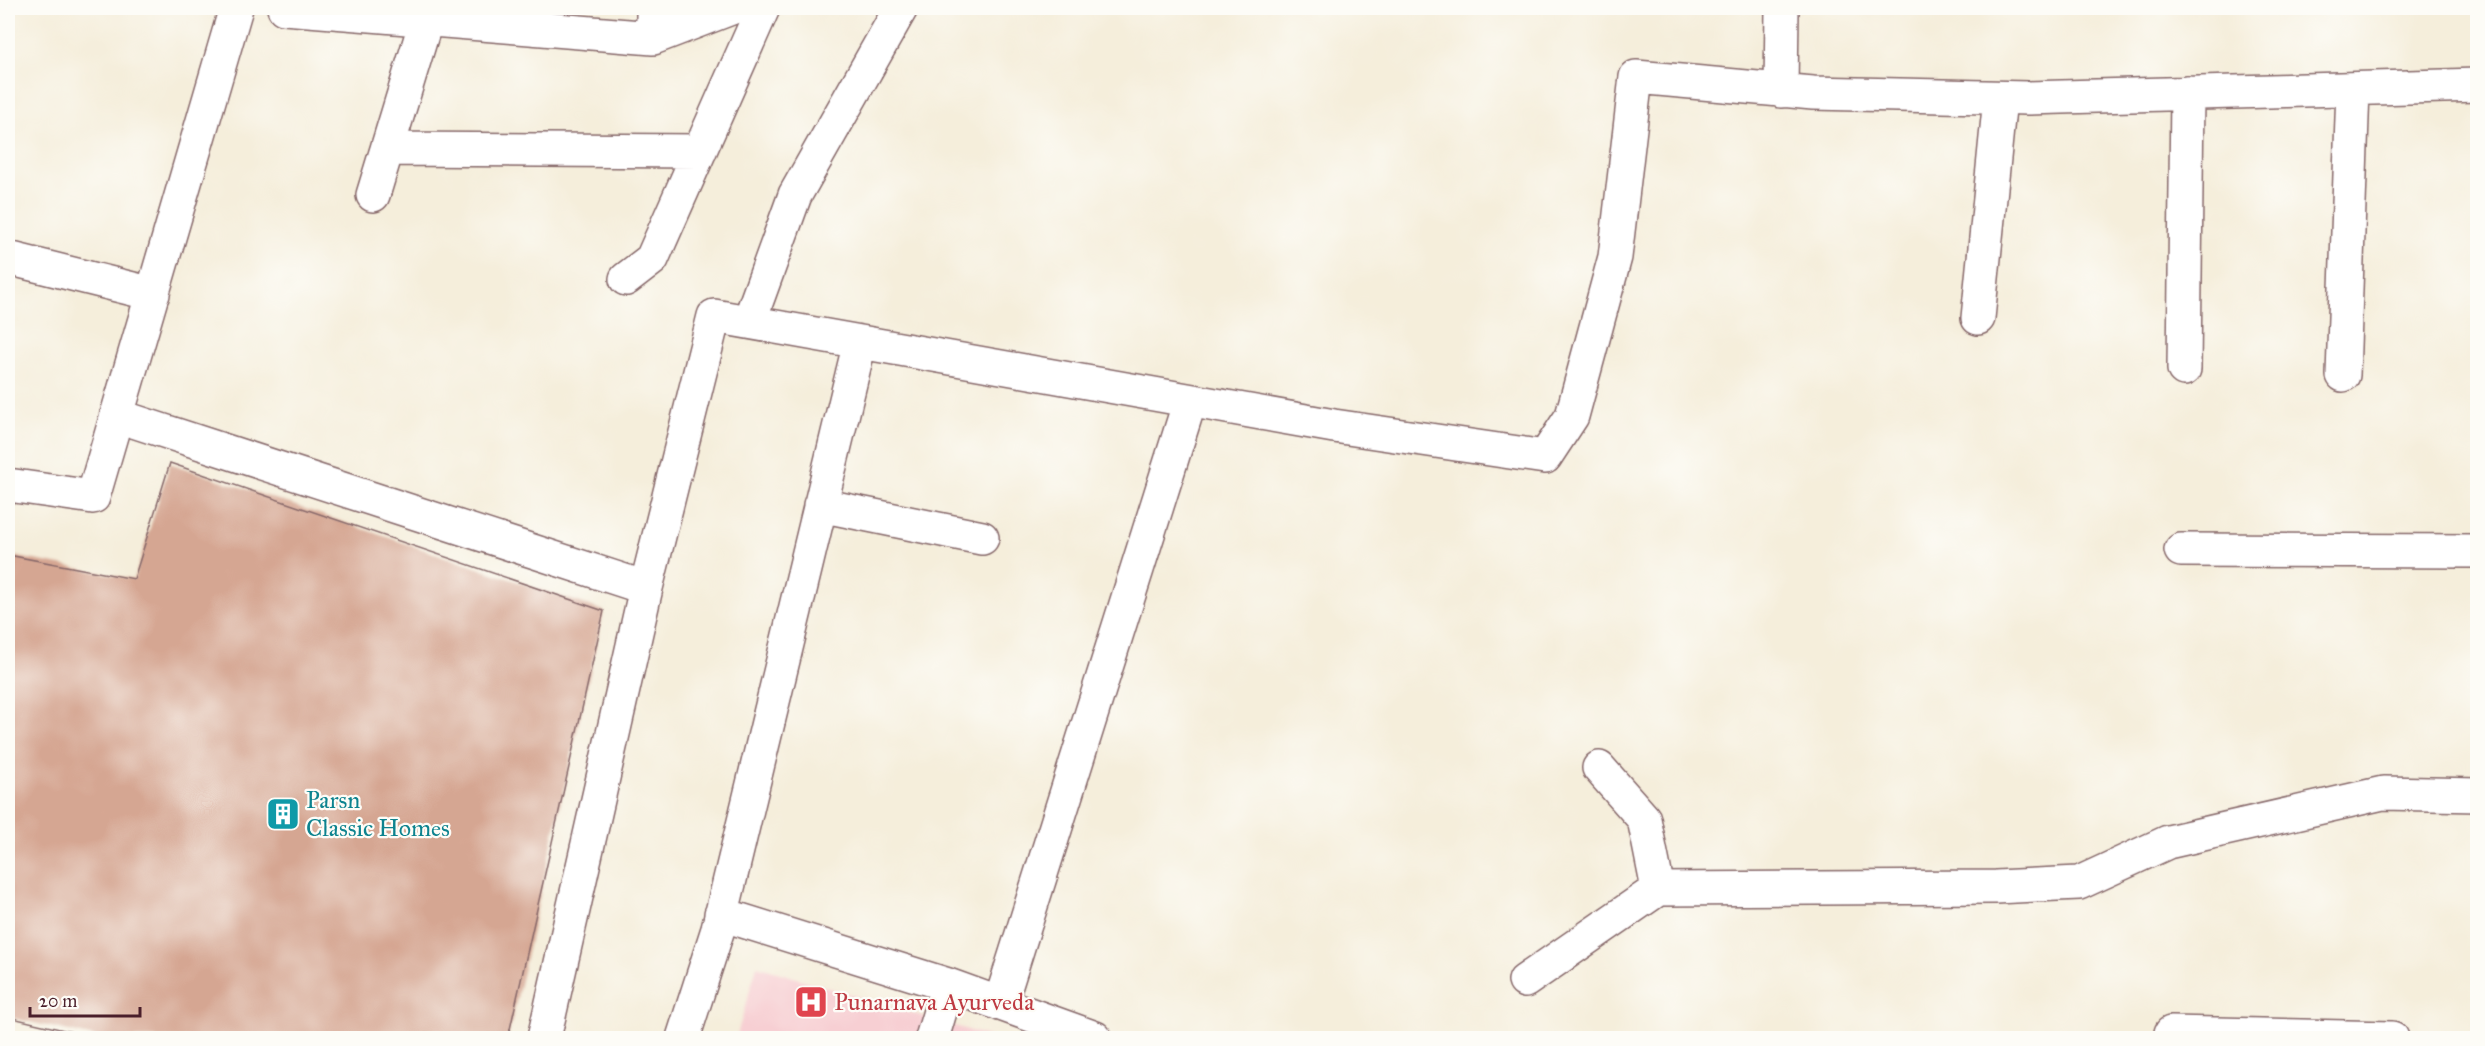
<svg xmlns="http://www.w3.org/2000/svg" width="2485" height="1046" viewBox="0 0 2485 1046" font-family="'IM FELL Great Primer',serif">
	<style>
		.built { fill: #f7cfd3 }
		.building { fill: #d5a692 }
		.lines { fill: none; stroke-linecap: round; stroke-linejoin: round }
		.minor-casing { stroke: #866769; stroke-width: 36 }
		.minor { stroke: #fff; stroke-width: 33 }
		.labels { text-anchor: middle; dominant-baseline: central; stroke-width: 4.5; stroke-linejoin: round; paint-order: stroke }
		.culture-label { font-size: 24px; fill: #0d838f; stroke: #fdfcf7; text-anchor: start }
		.health-label { font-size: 24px; fill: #be3a42; stroke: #fdfcf7; text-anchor: start }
	</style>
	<rect width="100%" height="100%" fill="#fdfcf7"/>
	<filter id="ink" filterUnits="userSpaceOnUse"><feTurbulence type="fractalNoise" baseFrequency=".0167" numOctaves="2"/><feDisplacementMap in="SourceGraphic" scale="12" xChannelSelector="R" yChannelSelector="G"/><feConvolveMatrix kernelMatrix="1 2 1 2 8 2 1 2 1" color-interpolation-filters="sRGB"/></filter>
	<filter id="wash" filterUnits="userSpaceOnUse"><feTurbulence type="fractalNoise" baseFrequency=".008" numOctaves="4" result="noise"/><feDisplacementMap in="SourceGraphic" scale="24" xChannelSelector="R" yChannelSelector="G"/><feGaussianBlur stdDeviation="1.35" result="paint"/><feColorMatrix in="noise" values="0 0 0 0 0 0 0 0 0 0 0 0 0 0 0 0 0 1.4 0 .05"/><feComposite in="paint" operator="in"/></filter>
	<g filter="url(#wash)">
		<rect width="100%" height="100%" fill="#f5eedb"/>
		<!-- built -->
		<path class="built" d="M757,966L994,1038H736Z"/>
		<g id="blocks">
			<!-- building -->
			<path class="building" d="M170,463L604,611L508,1038H98L8,1017V555L134,579Z"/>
		</g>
	</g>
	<g filter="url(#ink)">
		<use href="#blocks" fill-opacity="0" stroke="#866769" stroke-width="1.5"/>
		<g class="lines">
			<defs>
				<path id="minor" d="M284,8L653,38L731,8
					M653,8V38
					M1781,91L1782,8
					M387,149L700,151
					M373,195L430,8
					M8,258L153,294
					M626,279L652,259L763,8
					M1978,318L2000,98
					M749,322L795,195L901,8
					M2184,369L2187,93
					M2343,375L2353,89
					M118,416L646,588L544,1038
					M8,485L93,497L236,8
					M820,505L982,538
					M2181,550L2478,551
					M646,588L714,316L1334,426L1545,457L1572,416L1615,257L1636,77L1813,93L2028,98L2478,85
					M1599,768L1644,819L1658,889
					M721,914L948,985L1095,1038
					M1525,981L1658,889L1996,887L2079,883L2168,842L2383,793L2478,795
					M1000,1004L1190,401
					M2171,1033L2392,1038
					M683,1038L718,929L860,342
					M932,1038L948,985"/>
			</defs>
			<!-- minor casing -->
			<use href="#minor" class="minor-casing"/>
			<!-- minor -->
			<use href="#minor" class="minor"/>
		</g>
	</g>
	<!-- icons -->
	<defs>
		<symbol id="building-square" viewBox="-11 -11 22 22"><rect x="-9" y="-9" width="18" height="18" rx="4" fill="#0f9aa8" stroke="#fdfcf7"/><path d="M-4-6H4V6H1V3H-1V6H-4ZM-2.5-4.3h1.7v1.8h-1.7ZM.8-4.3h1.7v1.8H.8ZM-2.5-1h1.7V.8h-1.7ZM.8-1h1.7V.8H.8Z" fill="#fff"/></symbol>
		<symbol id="hospital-square" viewBox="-11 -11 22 22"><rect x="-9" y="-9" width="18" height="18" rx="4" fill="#e0444e" stroke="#fdfcf7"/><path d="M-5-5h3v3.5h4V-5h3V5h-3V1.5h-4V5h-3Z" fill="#fff"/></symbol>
	</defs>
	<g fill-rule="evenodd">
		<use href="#building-square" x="264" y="795" width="38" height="38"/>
		<use href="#hospital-square" x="792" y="983" width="38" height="38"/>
	</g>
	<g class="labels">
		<!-- culture labels -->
		<g class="culture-label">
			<text x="306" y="800">Parsn<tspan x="306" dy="28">Classic Homes</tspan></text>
		</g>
		<!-- health labels -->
		<g class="health-label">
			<text x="834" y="1002">Punarnava Ayurveda</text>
		</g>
	</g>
	<!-- margin -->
	<rect width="2485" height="1046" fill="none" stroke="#fdfcf7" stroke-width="30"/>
	<!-- scale -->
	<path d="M30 1007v9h110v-9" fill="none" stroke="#4a1f2b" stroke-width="3"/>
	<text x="39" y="1007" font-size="18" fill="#4a1f2b" stroke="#fdfcf7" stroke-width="4.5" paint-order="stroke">20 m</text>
</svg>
